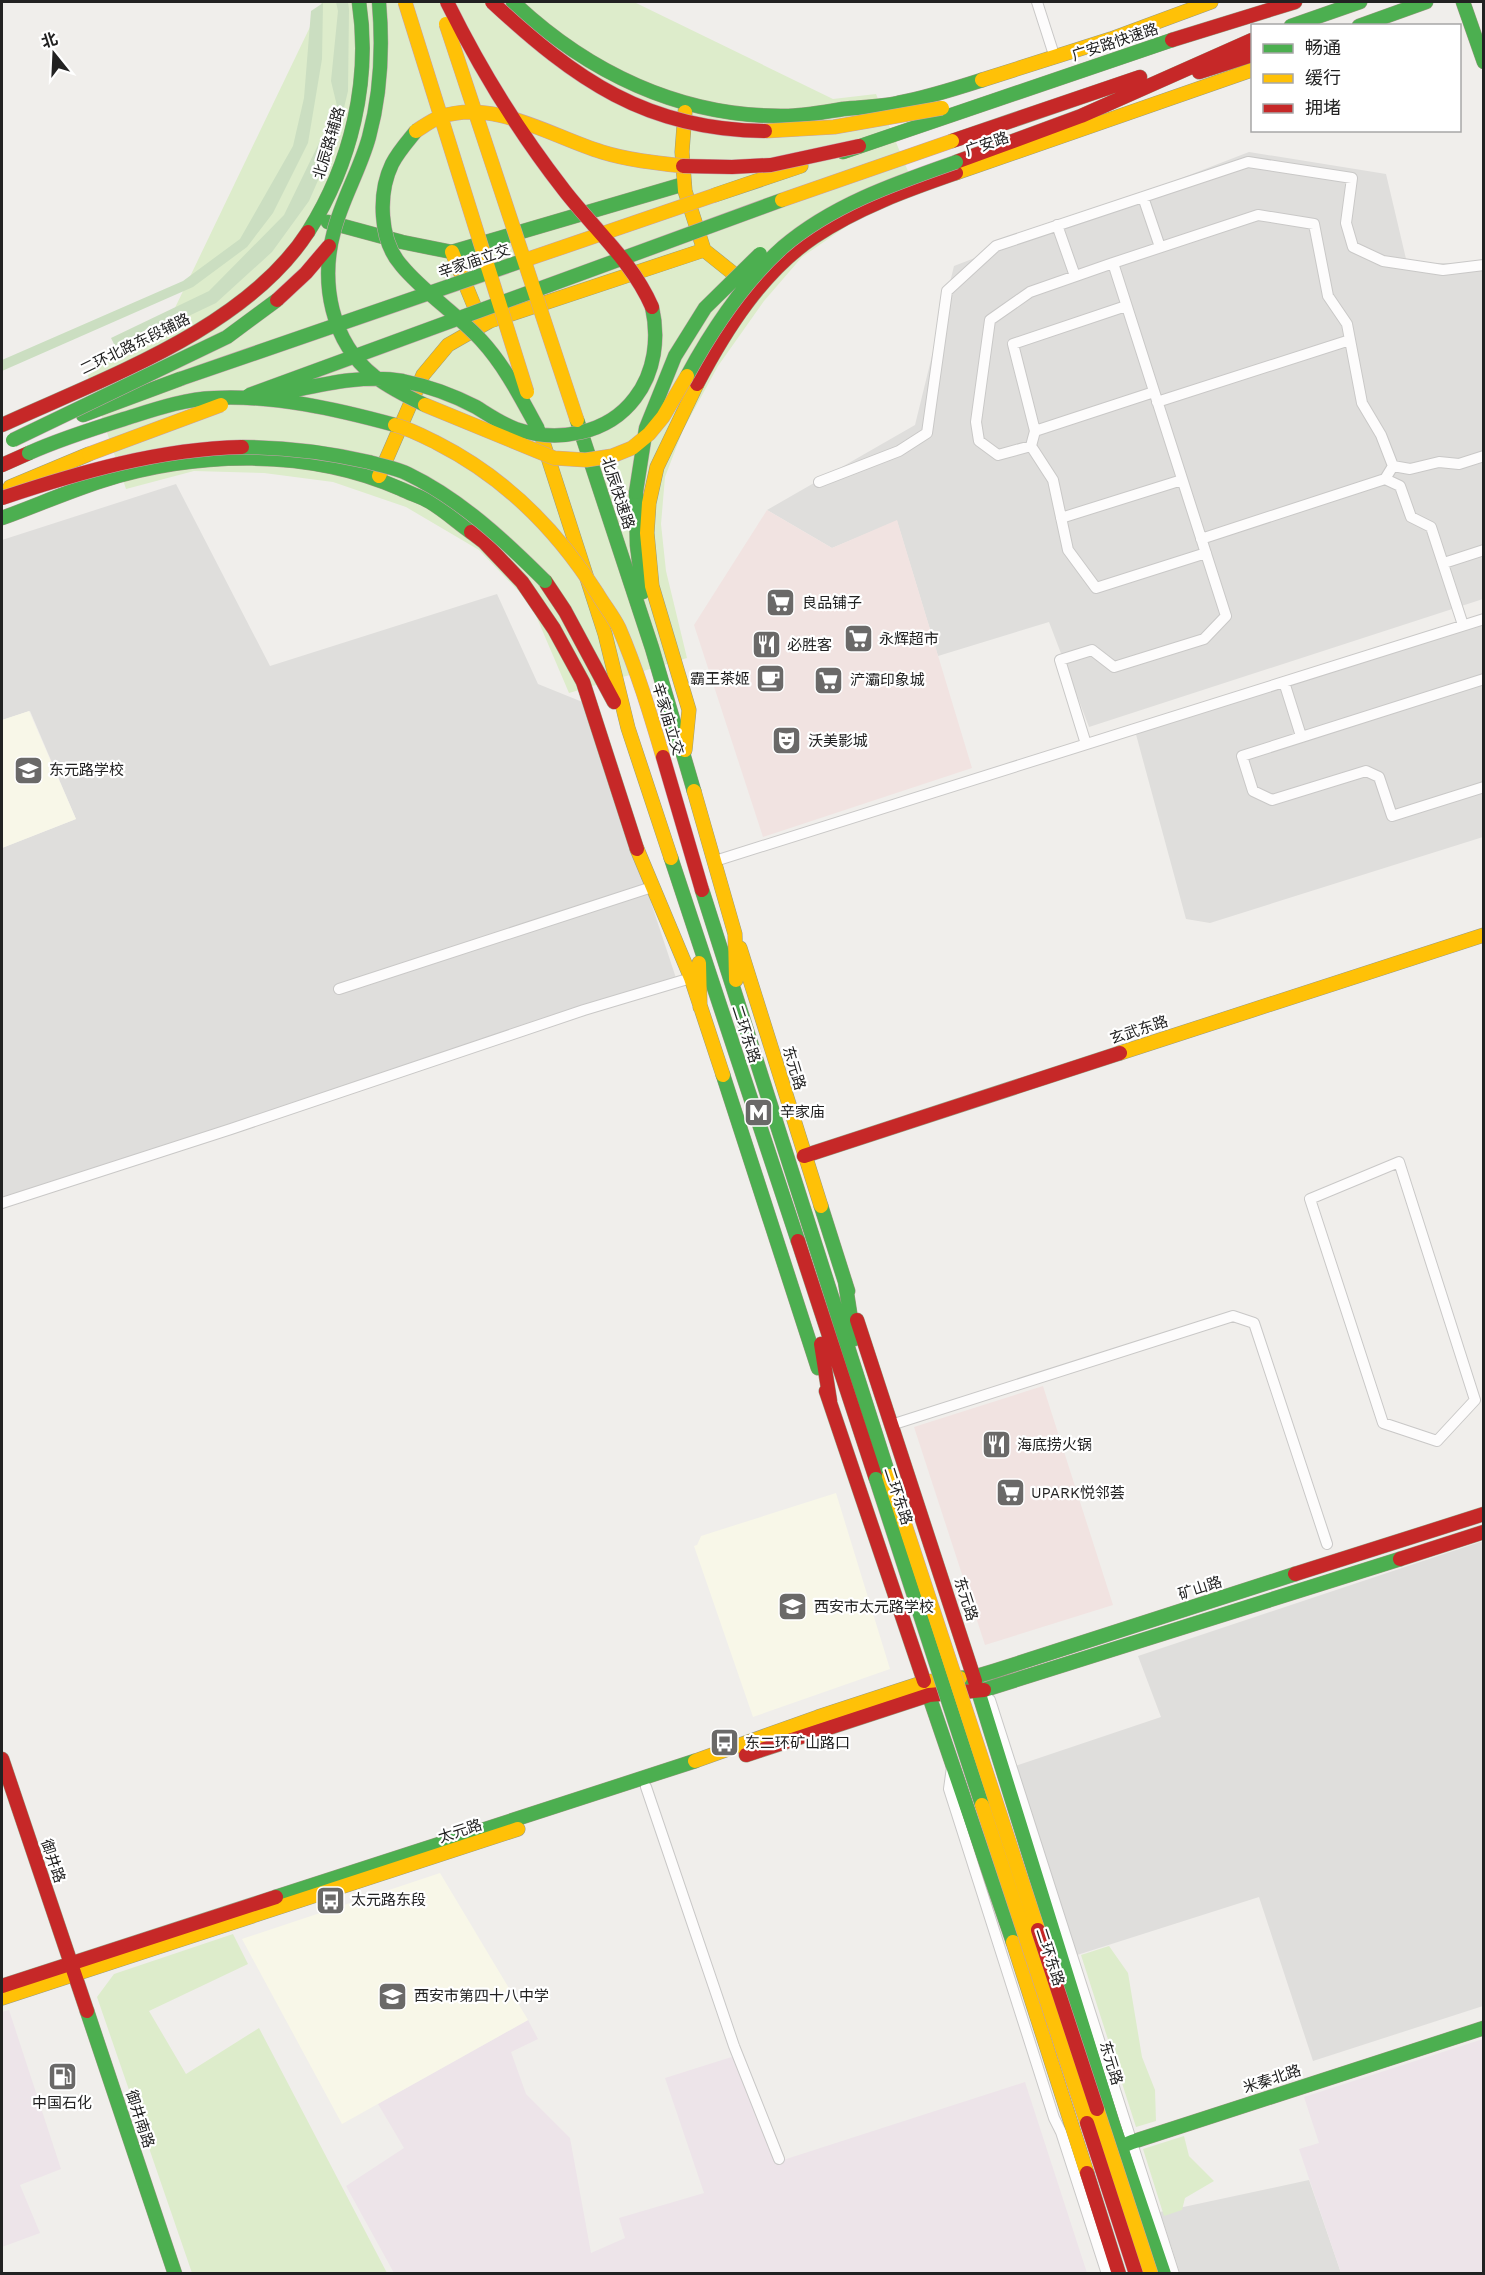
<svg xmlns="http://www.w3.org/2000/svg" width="1485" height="2275" viewBox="0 0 1485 2275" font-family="'Work Sans','Noto Sans SC',sans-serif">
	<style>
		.residential { fill: #dfdedc }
		.commercial { fill: #f1e3e1 }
		.industrial { fill: #ede4e9 }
		.education { fill: #f8f7e8 }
		.grass { fill: #ddeccb }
		.forest { fill: #cbdec1 }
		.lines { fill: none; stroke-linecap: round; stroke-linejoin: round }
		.street-casing { stroke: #c9c8c7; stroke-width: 12 }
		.fast-casing { stroke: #999a82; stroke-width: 15 }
		.slow-casing { stroke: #999a82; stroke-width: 15 }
		.jam-casing { stroke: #999a82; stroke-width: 15 }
		.street { stroke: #fdfcfc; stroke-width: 10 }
		.fast { stroke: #4caf50; stroke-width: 14 }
		.slow { stroke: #ffc107; stroke-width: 14 }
		.jam { stroke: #c62828; stroke-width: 14 }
		.fast-bridge-casing { stroke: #c5a2ac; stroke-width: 15; stroke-linecap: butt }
		.slow-bridge-casing { stroke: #c5a2ac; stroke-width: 15; stroke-linecap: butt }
		.jam-bridge-casing { stroke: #c5a2ac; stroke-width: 15; stroke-linecap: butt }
		.fast-bridge { stroke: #4caf50; stroke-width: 14 }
		.slow-bridge { stroke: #ffc107; stroke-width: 14 }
		.jam-bridge { stroke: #c62828; stroke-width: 14 }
		.labels { text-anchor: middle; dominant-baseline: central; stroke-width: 4.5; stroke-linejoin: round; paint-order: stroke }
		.street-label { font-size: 15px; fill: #222; stroke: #fff }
		.poi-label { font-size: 15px; fill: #222; stroke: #fff; text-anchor: start }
	</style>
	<rect width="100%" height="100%" fill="#f0eeeb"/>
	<!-- residential -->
	<path class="residential" d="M1249,152L1386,174L1407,263H1483V599L1089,727L1049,622L938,656L897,521L832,548L767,510L915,425L954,266Z
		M176,484L270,666L497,594L538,684L585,703L677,981L2,1203V848L76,819L30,711L2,720V540Z
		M1483,614V837L1210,923L1186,919L1134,727Z
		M1483,1541V2006L1313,2061L1259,1897L1077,1955L1015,1766L1161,1717L1138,1656Z
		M1309,2180L1341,2273H1180L1160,2212Z"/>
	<!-- commercial -->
	<path class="commercial" d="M767,510L832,548L897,520L972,768L763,837L694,625Z
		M1043,1386L1113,1605L985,1645L914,1427Z"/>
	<!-- industrial -->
	<path class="industrial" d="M9,2010L61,2169L20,2185L40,2233L2,2247V2012Z
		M528,2020L538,2039L511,2052L526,2094L570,2138L591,2253L625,2238L619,2218L704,2193L665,2078L738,2055L777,2162L1025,2082L1087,2273H394L346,2186L404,2148L378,2104Z
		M1483,2039V2273H1341L1299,2149L1319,2143L1304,2097Z"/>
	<!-- education -->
	<path class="education" d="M29,711L76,819L2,848V720Z
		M836,1493L890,1669L753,1717L694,1546L697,1545L701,1536Z
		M440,1873L528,2020L342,2124L242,1939Z"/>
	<!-- grass -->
	<path class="grass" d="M322,2H634L833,99L876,94L917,193L854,221L802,257L764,301L718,366L683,430L665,477L661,524L666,571L687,658L569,693L531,604L479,550L406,507L333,482L264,473L194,471L126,489L86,370L160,339Z
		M233,1934L248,1964L149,2011L186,2074L259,2028L387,2273H192L97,1997L114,1974Z
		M1109,1946L1128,1973L1142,2057L1155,2090L1156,2121L1136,2127L1081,1955Z
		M1184,2136L1189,2156L1214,2181L1185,2198L1182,2210L1164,2216L1143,2149Z"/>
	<!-- forest -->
	<path class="forest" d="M336,2H348L349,9L348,91L337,137L309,201L272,252L216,303L117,350L111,338L209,291L284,215L337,106L331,81L338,11Z
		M323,3L322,59L308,143L273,213L247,247L193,287L2,371V360L183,281L240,239L293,146L304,98L311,11Z"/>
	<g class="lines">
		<defs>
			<path id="street" d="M1037,2L1055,58
				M1143,197L1160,247
				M1057,225L1075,276
				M1126,306L1013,344L1035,431L1031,446L1053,480L1068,550L1096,588L1206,553
				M1157,402L1350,340
				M1035,431L1154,392
				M1031,446L998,455L979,441L976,422L990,320L1030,292L1113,263
				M1393,466L1410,469L1439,462L1459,464L1484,456
				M819,482L899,451L927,433L947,291L996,246L1248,162L1352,178L1346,223L1353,247L1383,261L1443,270L1484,265
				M1061,518L1182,480
				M1201,539L1385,479
				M1444,563L1484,550
				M1484,679L1242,756L1253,791L1272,800L1366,771L1379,777L1392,816L1484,787
				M1284,682L1301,736
				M1086,744L1060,660L1092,650L1114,667L1204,639L1226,616L1113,263L1258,215L1314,224L1328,296L1347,324L1362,403L1381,435L1393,466L1385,479L1400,486L1411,517L1431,527L1463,625
				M715,861L1484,619
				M339,989L652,887
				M1399,1162L1475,1400L1437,1441L1383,1423L1310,1199Z
				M2,1203L231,1129L584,1010L691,978
				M891,1425L1233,1316L1254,1323L1327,1544
				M978,1692L990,1700L1174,2274
				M952,1767L949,1789L1054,2118L1061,2132L1107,2274
				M646,1787L734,2046L779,2159"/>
			<path id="fast" d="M513,2C587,72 680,117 784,116C804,116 824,112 843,109C861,107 880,107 898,103C926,98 954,89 982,80
				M1463,2L1484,62
				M1291,26L1360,2
				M1359,26L1426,2
				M843,152L1172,40
				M328,222L402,242L452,252L684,184
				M308,232C351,164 371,81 359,2
				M83,415L180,379
				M577,420L652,648L694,791
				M636,492L637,545L643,592
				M2,518C35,506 67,492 101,481C196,451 309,448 401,489C411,494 422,497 430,502C445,511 458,523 471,532
				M671,858L798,1241
				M702,890L889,1476
				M723,1075L818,1368
				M821,1206L848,1291
				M845,1281L854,1339
				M960,1678L974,1677L994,1671L1295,1574
				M924,1681L1013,1942
				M975,1681L1113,2124L1164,2274
				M984,1690L1400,1559
				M276,1897L695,1761
				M87,2011L175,2274
				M1113,2150L1132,2142L1484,2028"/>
			<path id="slow" d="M982,80L1111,39L1211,2
				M685,112L682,152L685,191L704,250L744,282
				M956,173L1252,70
				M715,195L801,166
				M452,252L480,320
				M543,442L605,634L628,728L671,858
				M379,476L423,375L448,345L490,321L704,250
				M10,487L89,454
				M685,750L689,710L652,586L647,533L649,503L657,467L697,384
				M694,791L735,934L736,980
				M637,849L691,978L723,1075
				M740,948L821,1206
				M699,963L700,1007
				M1120,1053L1484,935
				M695,1761L818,1717L925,1682L960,1678
				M1013,1942L1087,2173
				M2,1998L518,1829"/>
			<path id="jam" d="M1172,40L1295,2
				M1199,72L1252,55
				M952,141L1140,77
				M956,162L1081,116L1252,40
				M697,384C726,329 762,272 814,237C857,208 907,190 956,173
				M2,425C104,378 245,329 308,232
				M2,465L29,453
				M471,532L484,542L522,582L554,629L583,682L637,849
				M545,581L565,611L614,702
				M804,1156L1120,1053
				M798,1241L876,1479
				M857,1320L975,1681
				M821,1344L830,1401
				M826,1391L924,1681
				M1400,1559L1484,1532
				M1295,1574L1484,1514
				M746,1755L929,1695L984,1690
				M2,1759L87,2011
				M2,1986L276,1897
				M1087,2173L1119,2274"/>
		</defs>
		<!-- street casing -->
		<use href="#street" class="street-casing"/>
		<!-- fast casing -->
		<use href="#fast" class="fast-casing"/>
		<!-- slow casing -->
		<use href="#slow" class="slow-casing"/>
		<!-- jam casing -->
		<use href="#jam" class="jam-casing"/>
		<!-- street -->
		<use href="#street" class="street"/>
		<!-- fast -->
		<use href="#fast" class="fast"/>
		<!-- slow -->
		<use href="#slow" class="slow"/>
		<!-- jam -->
		<use href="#jam" class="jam"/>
		<defs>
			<path id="fast-bridge" d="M379,2C383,48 381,93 369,137C360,170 342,199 334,231C320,282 331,342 374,376C390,388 408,397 425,405
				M416,131C408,141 398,152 392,164C378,193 379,240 401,265C424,293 456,313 481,340C505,366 521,398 538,429
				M687,376C713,328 743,283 783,247C832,205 896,183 956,162
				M180,379L528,259
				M281,393C321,385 362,374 403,381C428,386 453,395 476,407C489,415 502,424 516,429C558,443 608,434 635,398C655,372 659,338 652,307
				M249,395L782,200
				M13,440L227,337L277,300
				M242,447C285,447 326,452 369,462C382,466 396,468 408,474C460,499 505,541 545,581
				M29,453C60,439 92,429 124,419C153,410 184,399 214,398C275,395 336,409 395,425
				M636,492L646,428L675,356L705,308L760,254
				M876,1479L982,1805"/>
			<path id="slow-bridge" d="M405,2L527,392
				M446,24L577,420
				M416,131C424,126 432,120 440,117C494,98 552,137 602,152C628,160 656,163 683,166
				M765,131L834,127L942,108
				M782,200L952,141
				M528,259L715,195
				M425,405L554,458L586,460L612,456L632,448L649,434L663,417L687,376
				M395,425C410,429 423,436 437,443C504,477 557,530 597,593C604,605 613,616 619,628C637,670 650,713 663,757
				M89,454L221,405
				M889,1476L1038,1930
				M982,1805L1087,2123
				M1097,2109L1151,2274"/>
			<path id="jam-bridge" d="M447,2C480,69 518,131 564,190C594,229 632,261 652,307
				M492,2C575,79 646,130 765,131
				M683,166L732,167L771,165L859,146
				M277,300L306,273L329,246
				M2,498C80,472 159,449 242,447
				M663,757L702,890
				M1038,1930L1097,2109
				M1087,2123L1136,2274"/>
		</defs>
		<!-- fast-bridge casing -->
		<use href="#fast-bridge" class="fast-bridge-casing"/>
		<!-- slow-bridge casing -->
		<use href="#slow-bridge" class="slow-bridge-casing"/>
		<!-- jam-bridge casing -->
		<use href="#jam-bridge" class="jam-bridge-casing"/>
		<!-- fast-bridge -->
		<use href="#fast-bridge" class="fast-bridge"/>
		<!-- slow-bridge -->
		<use href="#slow-bridge" class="slow-bridge"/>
		<!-- jam-bridge -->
		<use href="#jam-bridge" class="jam-bridge"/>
	</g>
	<!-- icons -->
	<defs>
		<symbol id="supermarket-square" viewBox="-11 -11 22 22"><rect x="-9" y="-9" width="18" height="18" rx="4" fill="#6a6968" stroke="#fff"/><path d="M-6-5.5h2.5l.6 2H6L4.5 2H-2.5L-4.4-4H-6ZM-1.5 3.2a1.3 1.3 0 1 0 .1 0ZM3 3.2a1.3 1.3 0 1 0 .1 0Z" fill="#fff"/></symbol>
		<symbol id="restaurant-square" viewBox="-11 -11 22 22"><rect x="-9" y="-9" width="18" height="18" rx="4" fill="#6a6968" stroke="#fff"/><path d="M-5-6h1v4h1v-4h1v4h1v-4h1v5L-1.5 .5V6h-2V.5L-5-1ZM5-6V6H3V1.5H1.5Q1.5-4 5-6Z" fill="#fff"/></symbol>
		<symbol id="cafe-square" viewBox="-11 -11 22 22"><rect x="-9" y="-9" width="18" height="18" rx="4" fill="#6a6968" stroke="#fff"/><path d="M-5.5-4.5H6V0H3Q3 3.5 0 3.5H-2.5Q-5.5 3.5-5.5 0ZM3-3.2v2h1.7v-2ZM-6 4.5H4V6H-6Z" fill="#fff"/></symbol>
		<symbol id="theatre-square" viewBox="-11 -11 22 22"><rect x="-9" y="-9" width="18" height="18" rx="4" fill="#6a6968" stroke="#fff"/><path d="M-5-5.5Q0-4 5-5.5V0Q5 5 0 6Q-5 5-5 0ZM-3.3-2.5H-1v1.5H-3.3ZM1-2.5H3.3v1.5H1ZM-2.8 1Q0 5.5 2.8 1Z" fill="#fff"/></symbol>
		<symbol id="school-square" viewBox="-11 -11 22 22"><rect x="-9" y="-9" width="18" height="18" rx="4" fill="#6a6968" stroke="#fff"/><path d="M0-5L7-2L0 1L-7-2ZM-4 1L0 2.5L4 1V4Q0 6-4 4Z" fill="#fff"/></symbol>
		<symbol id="metro-square" viewBox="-11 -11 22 22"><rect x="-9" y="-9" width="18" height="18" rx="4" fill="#6a6968" stroke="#fff"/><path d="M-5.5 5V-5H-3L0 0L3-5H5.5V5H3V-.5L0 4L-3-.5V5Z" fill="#fff"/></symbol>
		<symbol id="bus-square" viewBox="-11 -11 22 22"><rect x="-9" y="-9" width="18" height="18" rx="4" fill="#6a6968" stroke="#fff"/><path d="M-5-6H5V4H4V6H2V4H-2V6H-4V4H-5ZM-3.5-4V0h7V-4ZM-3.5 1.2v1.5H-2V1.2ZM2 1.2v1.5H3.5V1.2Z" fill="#fff"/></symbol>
		<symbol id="fuel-square" viewBox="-11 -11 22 22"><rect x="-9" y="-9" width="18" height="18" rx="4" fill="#6a6968" stroke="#fff"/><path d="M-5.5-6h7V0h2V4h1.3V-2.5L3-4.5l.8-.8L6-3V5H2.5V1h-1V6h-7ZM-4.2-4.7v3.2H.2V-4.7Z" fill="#fff"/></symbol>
	</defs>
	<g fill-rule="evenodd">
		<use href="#supermarket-square" x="764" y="586" width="33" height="33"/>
		<use href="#supermarket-square" x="842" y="622" width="33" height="33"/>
		<use href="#restaurant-square" x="750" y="628" width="33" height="33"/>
		<use href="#cafe-square" x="754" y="662" width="33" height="33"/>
		<use href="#supermarket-square" x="812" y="664" width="33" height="33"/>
		<use href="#theatre-square" x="770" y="724" width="33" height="33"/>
		<use href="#school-square" x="12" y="754" width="33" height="33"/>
		<use href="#metro-square" x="742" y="1096" width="33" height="33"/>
		<use href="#restaurant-square" x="980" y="1428" width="33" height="33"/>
		<use href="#supermarket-square" x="994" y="1476" width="33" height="33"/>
		<use href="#school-square" x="776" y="1590" width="33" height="33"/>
		<use href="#bus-square" x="708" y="1726" width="33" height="33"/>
		<use href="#bus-square" x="314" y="1884" width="33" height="33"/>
		<use href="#school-square" x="376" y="1980" width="33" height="33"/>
		<use href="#fuel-square" x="46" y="2060" width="33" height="33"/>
	</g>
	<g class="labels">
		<!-- street labels -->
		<g class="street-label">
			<text transform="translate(1115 42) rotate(-18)">广安路快速路</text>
			<text transform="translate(329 143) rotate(-73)">北辰路辅路</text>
			<text transform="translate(987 144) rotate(-19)">广安路</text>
			<text transform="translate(474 261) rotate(-19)">辛家庙立交</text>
			<text transform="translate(135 344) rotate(-26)">二环北路东段辅路</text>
			<text transform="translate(618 493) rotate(72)">北辰快速路</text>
			<text transform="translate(668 719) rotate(73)">辛家庙立交</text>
			<text transform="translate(1139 1030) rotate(-18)">玄武东路</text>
			<text transform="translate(746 1034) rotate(72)">二环东路</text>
			<text transform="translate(794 1068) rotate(73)">东元路</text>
			<text transform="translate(898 1496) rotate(72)">二环东路</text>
			<text transform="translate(1200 1588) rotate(-18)">矿山路</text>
			<text transform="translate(966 1599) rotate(72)">东元路</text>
			<text transform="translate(460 1831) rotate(-18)">太元路</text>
			<text transform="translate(53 1861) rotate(71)">御井路</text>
			<text transform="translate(1050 1957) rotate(72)">二环东路</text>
			<text transform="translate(1111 2063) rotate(73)">东元路</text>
			<text transform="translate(1272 2079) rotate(-18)">米秦北路</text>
			<text transform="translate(140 2119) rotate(72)">御井南路</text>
		</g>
		<!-- poi labels -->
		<g class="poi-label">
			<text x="802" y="603">良品铺子</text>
			<text x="879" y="639">永辉超市</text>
			<text x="787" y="645">必胜客</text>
			<text x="750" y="679" text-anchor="end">霸王茶姬</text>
			<text x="850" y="680">浐灞印象城</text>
			<text x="808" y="741">沃美影城</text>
			<text x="49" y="770">东元路学校</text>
			<text x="780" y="1112">辛家庙</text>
			<text x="1017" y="1445">海底捞火锅</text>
			<text x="1031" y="1493">UPARK悦邻荟</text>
			<text x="814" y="1607">西安市太元路学校</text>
			<text x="745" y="1743">东二环矿山路口</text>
			<text x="351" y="1900">太元路东段</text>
			<text x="414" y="1996">西安市第四十八中学</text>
			<text x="62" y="2103" text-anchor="middle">中国石化</text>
		</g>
	</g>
	<!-- border -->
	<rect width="1485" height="2275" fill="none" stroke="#222222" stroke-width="6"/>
	<!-- legend -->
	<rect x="1251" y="24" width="210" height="108" fill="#ffffff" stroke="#a7a7a7" stroke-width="1.5"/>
	<rect x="1263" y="44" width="30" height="9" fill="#4caf50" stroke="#a7a7a7" stroke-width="1.5"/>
	<text x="1305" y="54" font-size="18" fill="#222222">畅通</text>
	<rect x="1263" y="74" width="30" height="9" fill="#ffc107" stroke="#a7a7a7" stroke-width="1.5"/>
	<text x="1305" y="84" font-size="18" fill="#222222">缓行</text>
	<rect x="1263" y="104" width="30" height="9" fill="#c62828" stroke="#a7a7a7" stroke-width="1.5"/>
	<text x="1305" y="114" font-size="18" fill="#222222">拥堵</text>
	<!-- north arrow -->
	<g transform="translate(54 54) rotate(342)" stroke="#ffffff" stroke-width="4.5" paint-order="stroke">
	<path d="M0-4.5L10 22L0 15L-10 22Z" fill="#222222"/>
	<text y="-9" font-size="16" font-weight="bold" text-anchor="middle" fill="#222222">北</text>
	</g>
</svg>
